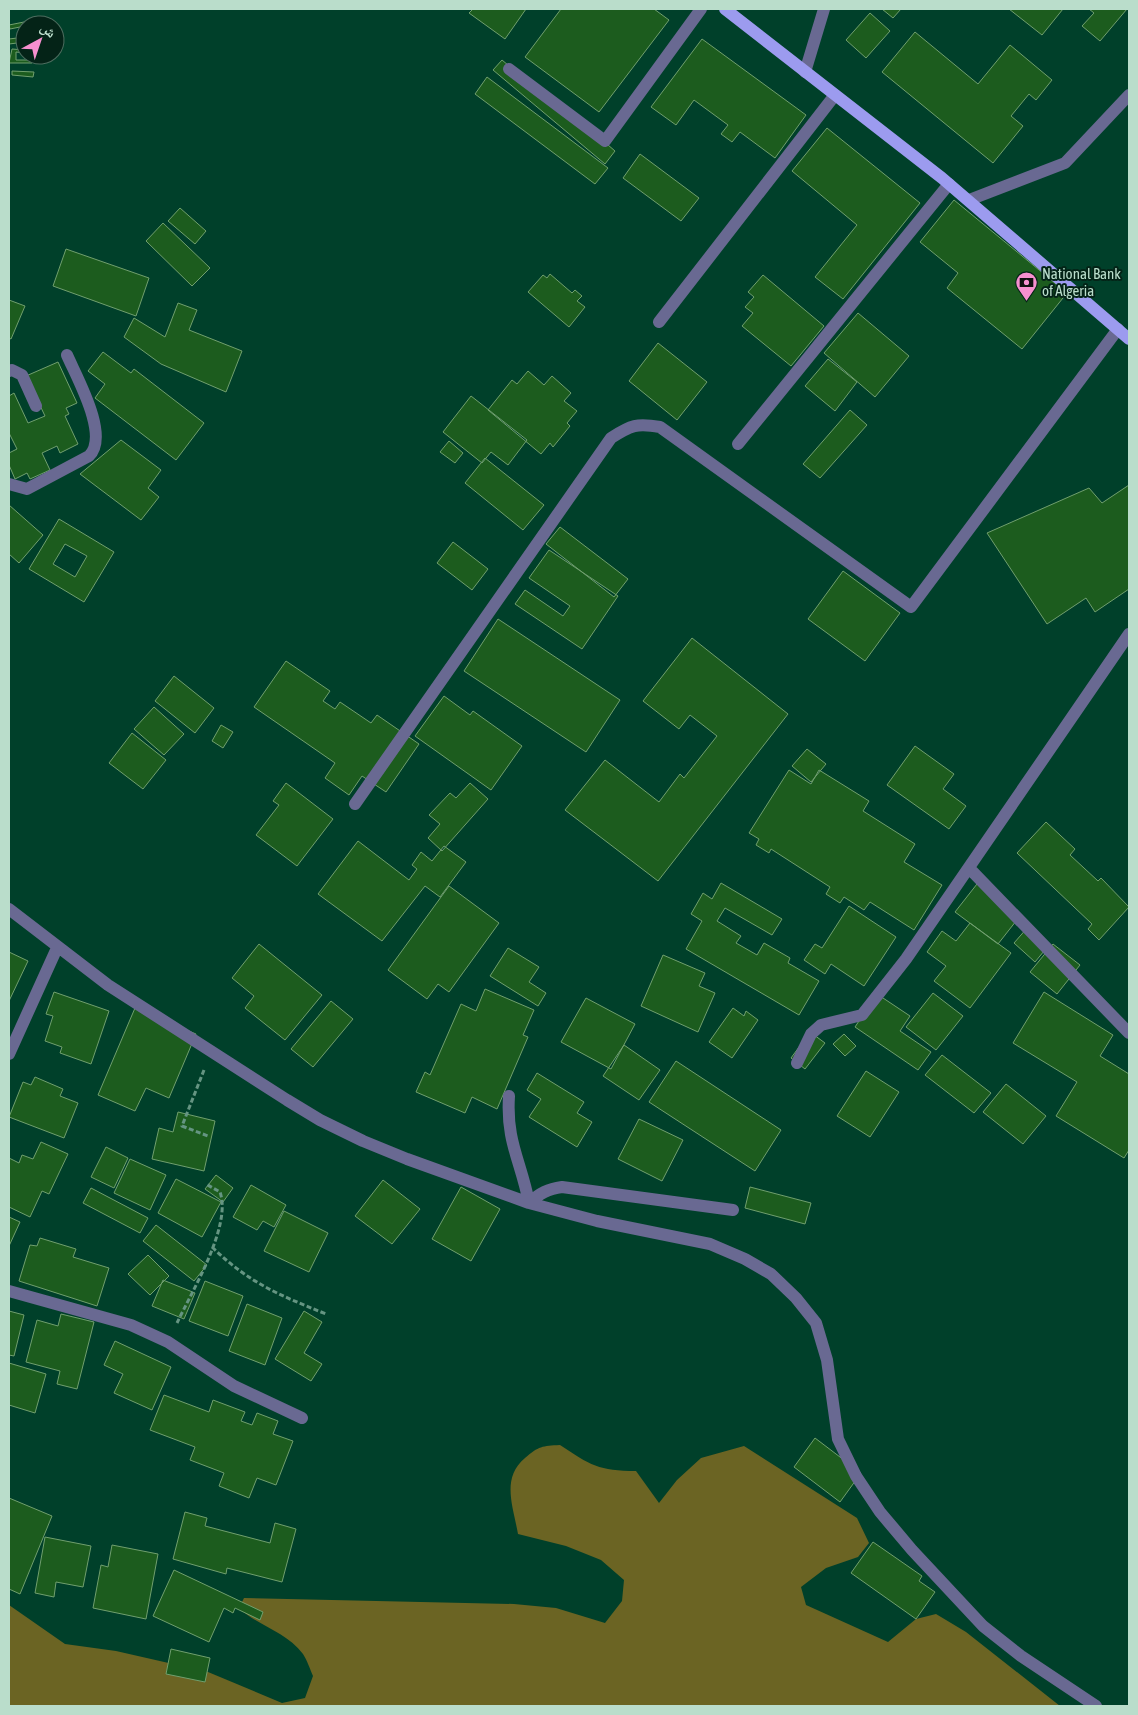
<svg xmlns="http://www.w3.org/2000/svg" width="1138" height="1715" viewBox="0 0 1138 1715" font-family="'Asap Condensed','Noto Naskh Arabic',sans-serif">
	<style>
		.forest { fill: #6b6423 }
		.building { fill: #1c5c1e; stroke: #709f6e; fill-rule: evenodd }
		.lines { fill: none; stroke-linecap: round; stroke-linejoin: round }
		.path { stroke: #659582; stroke-width: 3; stroke-dasharray: 5 2.5; stroke-linecap: butt }
		.minor { stroke: #696992; stroke-width: 12 }
		.major { stroke: #9c9bef; stroke-width: 12 }
		.labels { text-anchor: middle; dominant-baseline: central; stroke-width: 4; stroke-linejoin: round; paint-order: stroke }
		.poi-label { font-size: 15px; fill: #baddcb; stroke: #042317; text-anchor: start }
	</style>
	<rect width="100%" height="100%" fill="#00402a"/>
	<!-- forest -->
	<path class="forest" d="M560,1445C590,1465 599,1471 636,1471L659,1503L677,1480L701,1458L744,1446L857,1518L869,1543L858,1557L826,1568L801,1587L806,1605L888,1642L916,1619L936,1614L966,1632L1060,1706H9V1605L65,1644L116,1651L208,1672L282,1703L305,1698L313,1676C310,1669 307,1660 303,1654C287,1632 258,1626 239,1608L244,1598L514,1604L556,1608L605,1623L622,1601L624,1580L601,1560L566,1546L518,1534C513,1506 501,1478 525,1458C539,1446 542,1446 560,1445Z"/>
	<!-- building -->
	<path class="building" d="M473,9H526L505,39L469,13Z
		M561,9H654L669,20L599,112L525,57Z
		M882,9H901L893,18Z
		M1009,9H1063L1042,35Z
		M1089,9H1127L1100,41L1082,26L1094,13Z
		M870,13L890,31L866,58L846,40Z
		M29,21L30,25L10,29L9,25Z
		M915,32L978,84L1010,45L1052,80L1036,100L1029,94L1011,116L1023,126L993,163L882,72Z
		M25,37V42L9,44V39Z
		M702,39L806,115L775,158L740,132L732,142L721,134L728,125L694,100L676,125L651,107Z
		M12,49L25,50V53L16,52V60H32V63H9Z
		M502,60L598,141L600,138L615,151L605,164L493,70Z
		M12,71L34,72L33,77L12,75Z
		M487,77L608,168L595,184L475,94Z
		M827,128L920,203L843,299L815,277L857,225L792,171Z
		M640,154L699,198L681,221L623,178Z
		M954,200L1067,293L1022,349L947,288L958,273L920,242Z
		M180,208L206,231L195,244L168,221Z
		M163,223L210,268L192,286L146,241Z
		M66,249L149,278L136,316L53,286Z
		M550,274L572,293L575,290L582,296L577,301L585,307L569,327L528,292L543,275L547,278Z
		M763,275L824,326L791,366L742,326L753,313L745,307L754,297L748,292Z
		M9,300L25,306L11,339L9,338Z
		M178,303L197,310L189,330L242,351L226,392L161,364L124,337L134,318L165,337Z
		M858,313L909,356L875,397L824,353Z
		M658,343L707,382L677,420L629,381Z
		M103,352L131,373L134,369L204,423L176,460L95,398L105,384L88,371Z
		M828,359L857,382L835,411L805,386Z
		M58,362L77,403L66,408L69,414L65,416L78,444L60,453L57,446L42,453L50,470L30,479L27,473L15,479L9,465V453L17,449L9,433V396L14,393L28,423L45,416L26,376Z
		M528,371L544,385L552,376L571,393L564,401L577,411L567,423L570,426L553,447L550,443L541,454L488,410L512,380L517,384Z
		M471,396L527,440L508,465L491,452L482,463L443,432Z
		M850,410L867,425L820,478L803,464Z
		M121,440L161,470L148,488L159,497L141,520L80,474Z
		M449,441L463,453L455,463L440,452Z
		M485,458L544,505L523,530L465,483Z
		M1129,485V589L1095,612L1086,598L1047,624L987,533L1089,488L1102,503Z
		M9,505L43,535L19,563L9,554Z
		M59,519L114,552L84,602L29,569ZM65,544L87,556L75,577L53,564Z
		M560,527L628,579L614,597L546,544Z
		M453,542L488,569L472,590L437,563Z
		M549,550L618,596L582,649L515,604L525,590L563,616L570,606L529,578Z
		M843,571L900,613L865,661L808,619Z
		M498,619L620,700L586,752L464,671Z
		M692,638L788,714L658,881L565,810L605,760L659,802L680,774L684,778L717,736L690,715L679,729L643,701Z
		M286,661L330,691L323,701L335,709L340,702L371,723L377,715L419,744L386,792L362,776L349,795L325,778L335,763L254,707Z
		M174,676L214,708L195,733L155,701Z
		M444,696L470,715L473,711L522,746L491,790L415,736Z
		M154,707L184,734L164,755L134,729Z
		M221,725L233,732L223,748L212,741Z
		M132,733L166,760L143,789L109,763Z
		M915,746L954,774L943,789L966,806L949,829L887,785Z
		M807,749L826,764L811,782L792,766Z
		M789,770L811,784L819,770L869,801L863,811L915,844L904,862L942,885L914,930L870,902L864,910L844,897L840,903L826,894L830,887L771,849L769,853L756,845L759,839L749,833Z
		M286,783L333,819L297,866L256,835L279,805L273,801Z
		M470,783L488,799L442,851L428,838L440,824L429,815L450,793L456,798Z
		M1046,822L1075,849L1070,855L1098,881L1101,878L1129,907L1099,940L1088,929L1092,924L1017,853Z
		M358,841L409,880L417,869L412,865L421,852L432,861L444,846L466,862L440,897L425,886L382,941L318,894Z
		M721,883L782,919L772,935L725,908L717,921L741,936L736,943L757,955L764,943L790,958L788,963L819,981L799,1015L686,949L702,921L691,914L703,893L712,899Z
		M977,884L1020,916L998,944L955,912Z
		M449,886L499,923L449,992L438,984L427,999L388,970Z
		M849,906L896,937L864,986L831,964L825,974L804,960L815,944L822,948Z
		M970,923L1011,953L970,1008L934,981L946,966L927,952L942,931L956,941Z
		M1028,927L1049,945L1035,962L1014,943Z
		M259,944L322,995L285,1040L245,1008L254,996L232,978Z
		M1053,944L1080,965L1057,994L1030,972Z
		M508,948L539,967L529,982L546,993L538,1006L490,976Z
		M9,952L28,961L9,1001Z
		M663,955L705,973L699,986L715,993L698,1032L641,1006Z
		M485,989L534,1010L523,1035L528,1037L497,1109L472,1097L465,1113L416,1092L425,1072L430,1075L461,1004L476,1011Z
		M54,992L109,1011L91,1064L60,1053L62,1047L45,1041L53,1016L46,1014Z
		M1044,992L1113,1035L1100,1056L1129,1074V1150L1124,1158L1056,1116L1077,1082L1013,1043Z
		M933,993L963,1016L936,1050L906,1027Z
		M877,994L910,1016L900,1031L931,1052L918,1070L855,1027Z
		M586,998L635,1024L611,1069L561,1042Z
		M331,1001L353,1019L313,1067L291,1049Z
		M135,1008L196,1034L169,1098L146,1088L135,1111L98,1095Z
		M733,1008L744,1016L746,1011L758,1020L732,1058L709,1042Z
		M810,1032L825,1043L805,1069L791,1058Z
		M844,1034L856,1046L845,1056L833,1044Z
		M624,1045L660,1070L639,1100L603,1076Z
		M942,1055L991,1093L974,1113L925,1075Z
		M676,1061L781,1130L755,1171L649,1102Z
		M866,1071L899,1092L870,1137L837,1116Z
		M537,1073L584,1102L577,1113L592,1122L577,1147L529,1117L541,1099L527,1090Z
		M35,1077L63,1089L60,1096L78,1103L64,1138L9,1117L23,1082L31,1085Z
		M1006,1084L1046,1116L1023,1144L983,1112Z
		M178,1112L215,1121L204,1171L152,1159L159,1128L173,1132Z
		M639,1119L683,1140L662,1181L618,1159Z
		M41,1142L68,1154L49,1194L42,1191L30,1217L9,1207V1158L19,1163L22,1155L33,1159Z
		M106,1147L128,1158L114,1188L91,1177Z
		M130,1159L166,1175L150,1210L114,1193Z
		M216,1175L233,1188L223,1202L205,1189Z
		M176,1179L221,1202L202,1237L158,1213Z
		M383,1180L420,1209L392,1244L355,1216Z
		M251,1185L286,1205L274,1227L263,1221L257,1230L233,1217Z
		M461,1187L500,1209L471,1261L432,1239Z
		M750,1187L811,1203L805,1224L745,1208Z
		M91,1188L148,1218L140,1233L83,1203Z
		M284,1211L328,1233L309,1272L264,1251Z
		M9,1217L20,1222L9,1246Z
		M156,1225L207,1265L194,1281L143,1241Z
		M40,1238L76,1249L73,1257L109,1268L97,1306L19,1281L30,1245L37,1246Z
		M148,1255L169,1276L150,1295L128,1274Z
		M163,1280L195,1293L184,1319L152,1306Z
		M205,1281L243,1296L228,1336L189,1321Z
		M247,1304L282,1318L265,1365L229,1351Z
		M9,1311L24,1315L14,1356L9,1355Z
		M304,1311L322,1322L304,1353L322,1364L311,1381L275,1359Z
		M61,1314L94,1322L77,1389L57,1384L60,1371L26,1362L37,1320L58,1326Z
		M115,1341L171,1367L152,1410L114,1393L123,1374L104,1365Z
		M9,1363L46,1374L35,1413L9,1405Z
		M164,1395L209,1412L213,1400L245,1412L241,1421L252,1425L257,1413L278,1421L273,1434L293,1441L276,1485L257,1478L249,1498L219,1486L224,1473L190,1460L195,1447L150,1430Z
		M815,1438L861,1473L840,1502L794,1467Z
		M9,1498L52,1516L20,1594L9,1589Z
		M185,1512L207,1518L205,1526L270,1543L275,1523L296,1529L282,1582L227,1568L226,1574L173,1559Z
		M45,1537L91,1546L83,1587L56,1582L54,1597L35,1593Z
		M873,1542L922,1576L919,1581L935,1592L916,1619L851,1573Z
		M112,1545L158,1554L146,1619L93,1608L101,1565L108,1567Z
		M174,1570L263,1612L260,1620L235,1608L233,1613L224,1608L209,1642L153,1616Z
		M171,1649L210,1658L205,1682L166,1674Z"/>
	<g class="lines">
		<!-- path -->
		<path class="path" d="M204,1070L182,1126L208,1136
			M212,1247C249,1283 279,1295 326,1314
			M177,1323C192,1291 232,1226 220,1192L206,1184"/>
		<!-- minor -->
		<path class="minor" d="M509,69L605,141L701,9
			M805,72L824,9
			M969,200L1065,163L1129,95
			M659,322L835,95
			M9,371L12,370L22,375L36,406
			M738,444L949,184
			M9,484L27,489L89,456C110,436 77,378 67,355
			M355,804L611,438C631,425 637,423 660,427L911,607L1118,329
			M969,868L1129,1033
			M9,909L108,985L287,1100L320,1120L363,1141L407,1159L529,1203L597,1221L710,1244L745,1259L771,1274L796,1298L816,1323L827,1360L838,1439L856,1476L880,1512L912,1550L983,1626L1021,1656L1096,1706
			M9,1054L57,948
			M797,1063L811,1034L821,1025L862,1015L906,959L1129,634
			M509,1096C506,1142 521,1161 529,1203
			M529,1203C540,1193 548,1189 562,1187L733,1210
			M9,1291L131,1325L168,1342L234,1386L302,1418"/>
		<!-- major -->
		<path class="major" d="M725,9L942,178L1129,339"/>
	</g>
	<!-- icons -->
	<defs>
		<symbol id="bank-pin" viewBox="-11 -11 22 30"><path d="M0 17L-7.5 6A9.5 9.5 0 1 1 7.5 6Z" fill="#f690cf" stroke="#042317"/><path d="M-6-4H6V4H-6ZM0-2.3a2.3 2.3 0 1 0 0 4.6a2.3 2.3 0 1 0 0-4.6Z" fill="#111"/></symbol>
	</defs>
	<g fill-rule="evenodd">
		<use href="#bank-pin" x="1014" y="270" width="25" height="34"/>
	</g>
	<g class="labels">
		<!-- poi labels -->
		<g class="poi-label">
			<text x="1042" y="273">National Bank<tspan x="1042" dy="17">of Algeria</tspan></text>
		</g>
	</g>
	<!-- border -->
	<rect width="1138" height="1715" fill="none" stroke="#baddcb" stroke-width="20"/>
	<!-- north arrow -->
	<g transform="translate(40 40) rotate(40)"><circle r="24" fill="#042317" stroke="#4d6d5f"/>
	<path d="M0-4L9 19L0 12L-9 19Z" fill="#f690cf"/>
	<text y="-8" font-size="14" font-weight="bold" text-anchor="middle" fill="#baddcb">ش</text>
	</g>
</svg>
